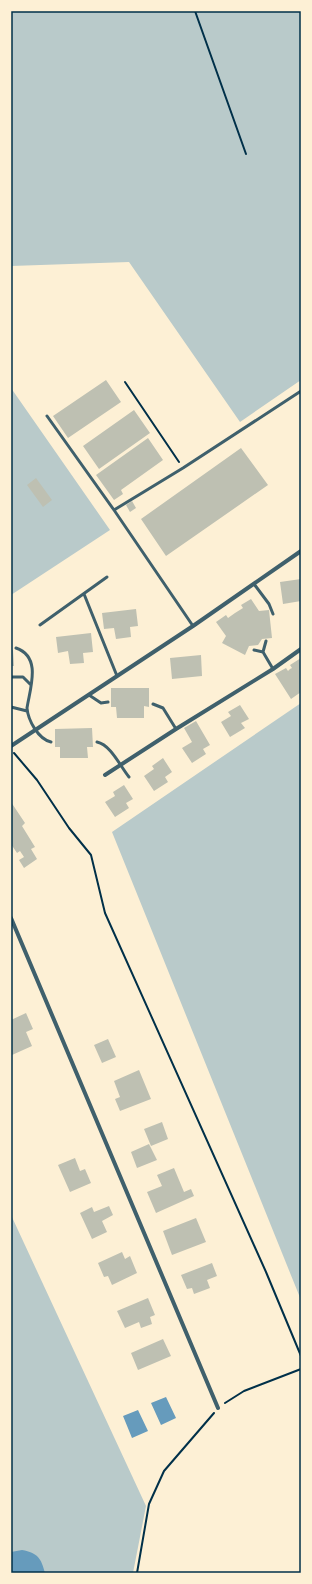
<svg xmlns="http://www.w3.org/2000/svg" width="312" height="1584" viewBox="0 0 312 1584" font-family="Figtree,sans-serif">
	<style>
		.green { fill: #b9caca }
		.water { fill: #669bbc }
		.building { fill: #bec0b2 }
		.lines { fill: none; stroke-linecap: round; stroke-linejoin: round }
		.path { stroke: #003049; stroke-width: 2 }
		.service { stroke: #3f606c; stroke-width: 3 }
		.minor { stroke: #3f606c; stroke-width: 4 }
		.neatline { fill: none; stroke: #003049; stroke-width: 1.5 }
	</style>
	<rect width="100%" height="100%" fill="#fdf0d5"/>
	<!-- green -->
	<path class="green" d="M11,11H301V380L240,422L129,262L11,266Z
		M11,388L110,530L11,595Z
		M301,703V1300L112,832Z
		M11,1215L146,1506L133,1573H11Z"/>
	<!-- water -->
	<path class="water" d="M166,1397L176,1418L161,1425L151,1403Z
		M138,1410L148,1431L132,1438L123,1416Z
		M22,1550C38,1553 41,1558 45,1573H11V1552Z"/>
	<!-- building -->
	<path class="building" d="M106,380L121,402L68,438L53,416Z
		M134,410L150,433L99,469L83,446Z
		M148,438L163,460L121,490L123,494L114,500L96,475Z
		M241,448L268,485L166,556L141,519Z
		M36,478L52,500L43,507L27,485Z
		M132,501L136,508L130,512L126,505Z
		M301,579V601L283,604L280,582Z
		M251,599L259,611L269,610L272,638L262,639L258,645L249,646L245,655L222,643L226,636L216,622L226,615L228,618L235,613L243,608L241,605Z
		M136,609L138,626L130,627L131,637L116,639L114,628L104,629L102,613Z
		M91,633L93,652L83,653L84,663L70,664L68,651L58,653L56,637Z
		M11,650H13L14,666H11Z
		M201,655L202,676L172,679L170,658Z
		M301,658V692L291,699L275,674L286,668L288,671L290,669L292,668L290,665Z
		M111,688H149V707L144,706V718H117L116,707H111Z
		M240,705L249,719L241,723L245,728L230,737L221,722L231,716L228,712Z
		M196,721L210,745L203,749L206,754L192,763L182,748L192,742L184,728Z
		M92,728L93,747H87L88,758H60V747H55V729Z
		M163,758L172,772L165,777L168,782L154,791L144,776L154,769L152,766Z
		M124,785L133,799L126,803L129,808L115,817L105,802L115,796L113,792Z
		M11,802L25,823L22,826L35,847L31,849L37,859L24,868L19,860L24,857L20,851L17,853L11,844Z
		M26,1013L33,1029L26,1032L32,1046L12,1055L11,1020Z
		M108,1039L116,1057L102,1063L94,1045Z
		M139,1070L151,1099L120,1111L115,1099L120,1097L114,1081Z
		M162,1122L168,1139L151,1146L144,1129Z
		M149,1144L157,1160L137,1168L131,1152Z
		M75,1158L80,1171L85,1169L91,1183L70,1192L58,1165Z
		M174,1168L184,1192L191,1189L194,1196L156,1213L147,1192L162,1186L157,1175Z
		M109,1206L113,1215L102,1221L107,1232L92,1239L80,1213L92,1207L94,1212Z
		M196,1218L206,1242L172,1255L163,1231Z
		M122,1252L125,1259L130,1256L137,1273L112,1285L108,1276L104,1277L98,1263Z
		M212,1263L217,1276L207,1280L210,1288L194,1294L192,1288L187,1289L181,1275Z
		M148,1298L155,1315L150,1317L152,1324L141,1328L139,1322L125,1328L117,1311Z
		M163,1339L171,1356L138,1370L131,1353Z"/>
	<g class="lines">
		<!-- path -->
		<path class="path" d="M195,11L246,154
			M125,382L179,462
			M14,753L37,780L69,828L91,855L105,913L266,1272L301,1356
			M225,1403L244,1391L301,1369
			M137,1573L149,1504L164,1471L214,1413"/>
		<!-- service -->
		<path class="service" d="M47,416L114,510L193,626
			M114,510L183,468L301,391
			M254,584L269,604L273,614
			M84,594L117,676
			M40,625L107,577
			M266,641L263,652L273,669
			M16,648C42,657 30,688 27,708C28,720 38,739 51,742
			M254,650L263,652
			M11,677H23L30,684
			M89,695L101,703L108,702
			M153,704L163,708L176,729
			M11,707L27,711
			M97,742C111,745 120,766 129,777"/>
		<!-- minor -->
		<path class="minor" d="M11,746L193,626L301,551
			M105,775L176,729L273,669L301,649
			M11,918L218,1408"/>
	</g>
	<!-- border -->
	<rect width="312" height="1584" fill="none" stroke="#fdf0d5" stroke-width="24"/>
	<rect x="12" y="12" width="288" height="1560" class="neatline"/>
</svg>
